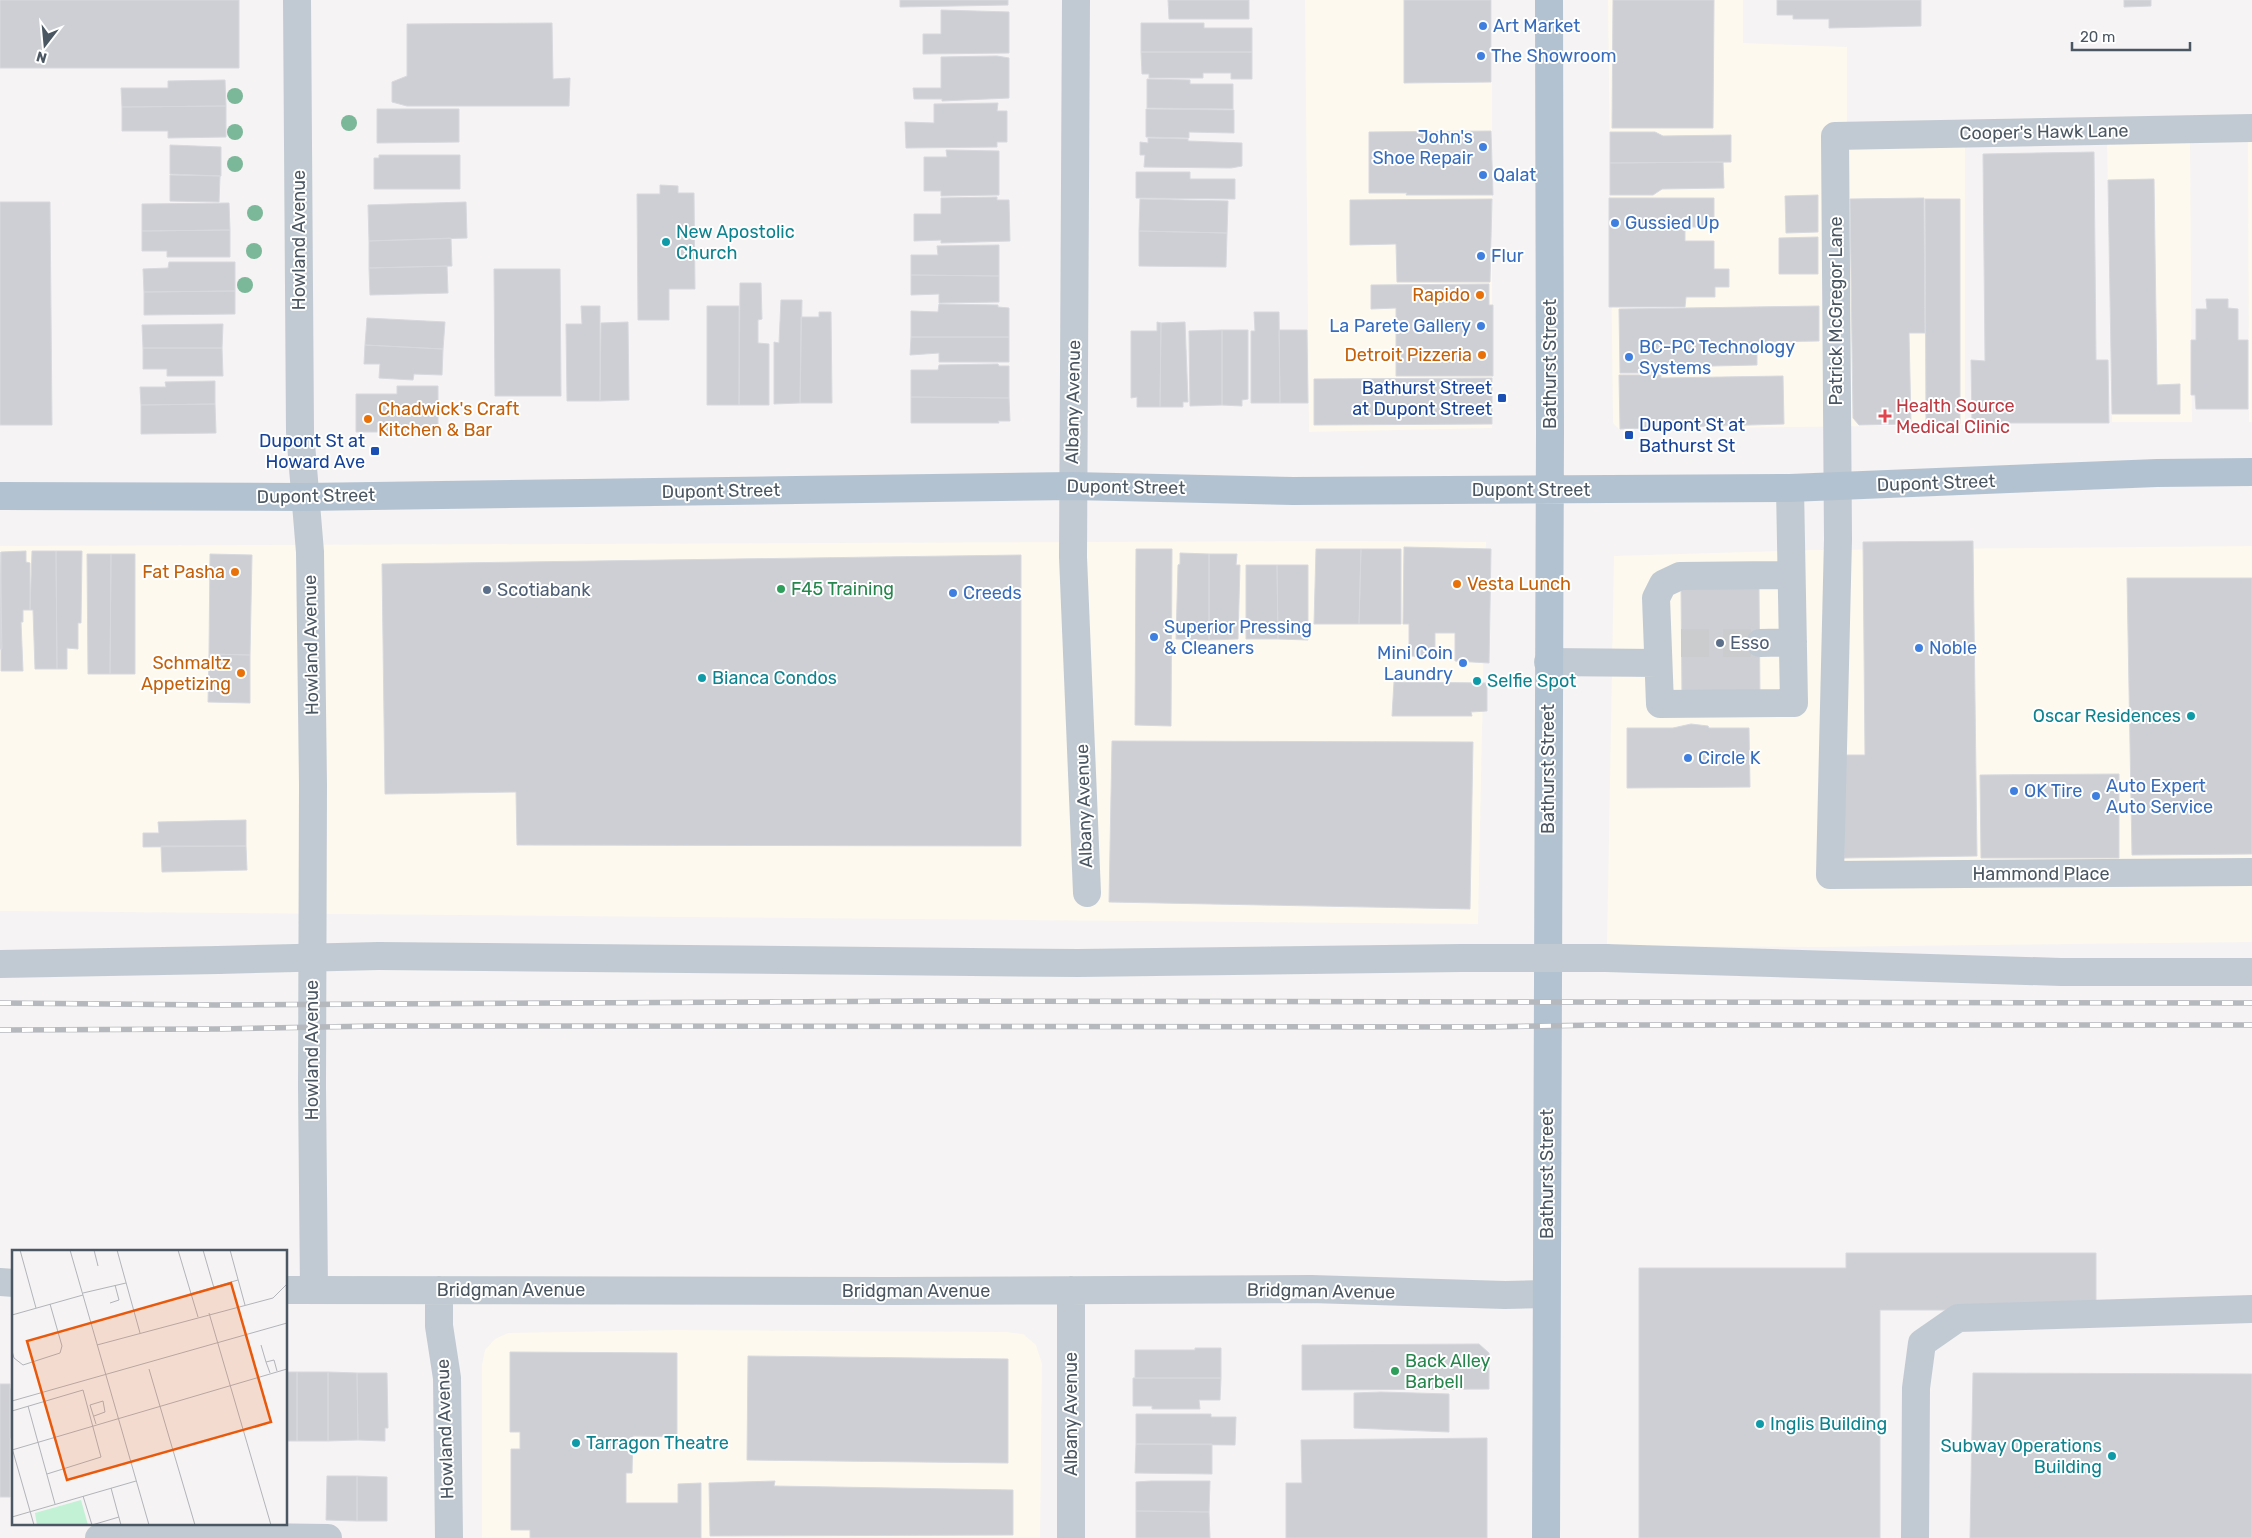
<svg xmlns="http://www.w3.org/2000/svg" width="2252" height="1538" viewBox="0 0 2252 1538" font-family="Rubik,sans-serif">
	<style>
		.commercial { fill: #fdf9ef }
		.building { fill: #cdcfd5; stroke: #d7d9de }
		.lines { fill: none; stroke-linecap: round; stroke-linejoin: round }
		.minor-tunnel { stroke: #caccce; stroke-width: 28; stroke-dasharray: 28 14; stroke-linecap: butt }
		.minor { stroke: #c1cad2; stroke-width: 28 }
		.major { stroke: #b3c2d1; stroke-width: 28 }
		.rail-casing { stroke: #b5b8bd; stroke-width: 5.5 }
		.rail { stroke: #fff; stroke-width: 4; stroke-dasharray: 11; stroke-linecap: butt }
		.minor-bridge { stroke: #c1cad2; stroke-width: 28 }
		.tree { fill: #7bb799 }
		.shop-dot { fill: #3f7fe0; stroke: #fff; stroke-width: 2 }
		.culture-dot { fill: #0f9aa8; stroke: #fff; stroke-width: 2 }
		.food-dot { fill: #e8710a; stroke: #fff; stroke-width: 2 }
		.transit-dot { fill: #1a4fb4; stroke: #fff; stroke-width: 2 }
		.health-dot { fill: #e0444e; stroke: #fff; stroke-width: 2 }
		.leisure-dot { fill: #2e9e5b; stroke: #fff; stroke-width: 2 }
		.service-dot { fill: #5c6f8a; stroke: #fff; stroke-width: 2 }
		.labels { text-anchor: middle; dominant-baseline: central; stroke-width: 4; stroke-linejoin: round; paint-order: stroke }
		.shop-label { font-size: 18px; fill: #366cbe; stroke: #fff; text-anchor: start }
		.street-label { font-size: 18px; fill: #4a5661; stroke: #fff }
		.culture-label { font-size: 18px; fill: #0d838f; stroke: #fff; text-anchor: start }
		.food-label { font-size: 18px; fill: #c56008; stroke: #fff; text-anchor: end }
		.transit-label { font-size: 18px; fill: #164399; stroke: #fff; text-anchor: end }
		.health-label { font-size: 18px; fill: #be3a42; stroke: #fff; text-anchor: start }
		.leisure-label { font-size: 18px; fill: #27864d; stroke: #fff; text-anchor: start }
		.service-label { font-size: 18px; fill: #4e5e75; stroke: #fff; text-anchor: start }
		.inset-road { fill: none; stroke: #b1b4b9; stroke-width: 1 }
		.view { fill: #e8590c; fill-opacity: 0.15; stroke: #e8590c; stroke-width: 2.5 }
		.inset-edge { fill: none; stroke: #4a5661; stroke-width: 2.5 }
	</style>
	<rect width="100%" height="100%" fill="#f5f3f3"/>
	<!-- commercial -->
	<path class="commercial" d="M1305,0H1492V428L1309,432Z
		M1608,0H1743V43L1847,47V125H1965V425L1619,429L1613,423Z
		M2107,139H2190L2192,422H2112Z
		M2248,142H2252V422H2249Z
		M1359,541L1486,542L1478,924L0,911V546Z
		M2252,546V942L1820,947L1607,946L1614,556L1815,550Z
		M675,1330L1007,1332L1023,1334L1036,1345L1042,1364L1040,1538H482V1365L485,1350L495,1339L508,1333Z"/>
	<!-- building -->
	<path class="building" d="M0,0H239V68H0Z
		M900,0H1008V5L900,7Z
		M1168,0H1249V19H1169Z
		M1404,0H1491V82L1404,83Z
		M1613,0H1714L1713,128H1612Z
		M1777,0H1921V26L1829,28V19H1793V15H1777Z
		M2124,0H2151V6L2124,7Z
		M941,10L1009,12V53L923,54V34H941Z
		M552,23L553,79L570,78L569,106H407L392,102V82L407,76V24Z
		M1141,23H1204V28H1252V52H1141Z
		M1141,52H1252V79H1231V73H1203V78H1149V74H1142Z
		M997,56L1009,58V98L942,101V99H914L913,88H941V57Z
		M1147,79L1190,80V84H1233V109L1147,108Z
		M225,80L226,106L122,107L121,88H168V81Z
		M998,103L997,111H1007V142H997V147L906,148L905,122L934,123V104Z
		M226,106V137L168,138V131H122V107Z
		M377,109H459V142L377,143Z
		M1146,109L1234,110V133L1189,132V138L1146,137Z
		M1491,131L1493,195H1406L1407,193H1369V132Z
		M1610,132H1655L1663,136L1731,135V162L1610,163Z
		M1148,138L1188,139V141L1242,143V166L1231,168L1144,167L1145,155H1140V142L1148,143Z
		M170,145L221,147V176L170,174Z
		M946,150L999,151V195L941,196V191H924V157H947Z
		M2094,152L2096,360H2108L2109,423H1972L1971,360L1985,361L1983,154Z
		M379,155H460V189H374V158H379Z
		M1723,162L1724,188L1662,189L1653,195H1610V163Z
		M1136,172H1190V179H1235V199L1136,198Z
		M170,175L220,176L219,202L170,201Z
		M2154,179L2157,385L2180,384V414H2112L2108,180Z
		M660,185L678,186V193H694L695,289H669V320H638L637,194H660Z
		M1818,195V232L1786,233L1785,196Z
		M997,197V200H1009L1010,241L941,243V240L914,241V214H941V198Z
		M1609,198H1714V227H1685V241H1714V269H1729V287H1715V297H1686L1685,307H1609Z
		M1924,198L1925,333H1909L1911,424L1859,425L1853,418L1850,199Z
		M1140,199L1228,201L1227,233L1139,231Z
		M1492,199L1490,282H1397L1396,244L1350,245V200Z
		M1925,199H1960V424H1926Z
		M0,202H50L52,425H0Z
		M466,202L467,238L369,241L368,205Z
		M229,203L230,230L142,231V204Z
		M230,230V257H167V251H142V231Z
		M1139,231L1227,233L1226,267L1139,266Z
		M1818,237V274H1779V238Z
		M451,238L452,266L369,268V241Z
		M999,245V276L911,275V255H938L937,246Z
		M169,262H235V291L144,292L143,269L168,268Z
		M447,266L448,293L370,295L369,268Z
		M494,269H560L561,396H495Z
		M911,275L999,276V302L939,303V294L911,295Z
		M740,283H761L762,319L758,320V343L769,344V405H739Z
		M1489,284V305H1493V376H1396V308L1371,309V285Z
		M235,291V314L144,315V292Z
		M2206,299H2228V308L2238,309V340H2248V409H2196L2195,395H2191V340H2196V309H2207Z
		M781,300H802L800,403L774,404V342L779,343Z
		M939,304L998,305V307L1009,308V337H911V311L938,312Z
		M581,306H600V401H567L566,324H582Z
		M707,306H739V405H707Z
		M1819,306V341L1757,342V365L1667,367V373H1620L1619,309Z
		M819,312H831L832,403H800L801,317H819Z
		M1254,312H1279L1280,403H1251V331H1255Z
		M367,318L445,322L443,349L365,345Z
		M628,322L629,400L600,401L601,323Z
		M1157,322L1161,323L1160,407H1137V397L1131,398V331H1157Z
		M1185,322L1188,402H1183V407H1160L1161,323Z
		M223,324L222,348H143L142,325Z
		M1222,330H1248V399L1242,400V406L1222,405Z
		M1222,330V405L1190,406L1189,331Z
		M1279,330H1307L1308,403H1280Z
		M911,337H1009V362H939V353L910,355Z
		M365,345L443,349L442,375L414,374L413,380L379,378L380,364H364Z
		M143,348H222L223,376H167V369H143Z
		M998,364L999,366H1009V398L911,397V370H938L939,365Z
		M1619,375H1661V378L1783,376L1784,424L1620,429Z
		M1492,378V424L1314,425V379Z
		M215,381V404L141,405L140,387H166L165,382Z
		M397,386H438V432H356V394H397Z
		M911,397L1009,398L1010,421H998L999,423H911Z
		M215,404L216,433L141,434V405Z
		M1973,541L1977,856L1844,858L1843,755H1865L1863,542Z
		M1404,547L1491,549L1489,663L1455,661V633H1435V657L1409,656V624H1403Z
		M1136,549H1172L1171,726L1135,725Z
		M1316,549H1361L1359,624H1314Z
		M1361,549H1401V624H1359Z
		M26,551V562L30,563V610H23V622H21L23,671H1V552Z
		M32,551H56L57,669H35L33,610H30Z
		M56,551H82L81,623H78V649L67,648V669H57Z
		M0,552L2,649H0Z
		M1180,553L1209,554V640L1176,639L1178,565L1180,564Z
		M87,554H111L110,674H88Z
		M111,554H135V674H110Z
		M210,554L252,555L250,655L209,654Z
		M1209,554H1237L1236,565H1240L1238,639L1209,640Z
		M1021,555V846L517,845L516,792L385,794L382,564Z
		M1246,565H1277L1278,639H1246Z
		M1277,565H1308V640L1278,639Z
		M2127,578H2252V854L2132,855Z
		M1759,588L1760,698H1682L1681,589Z
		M209,654L250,655V703L208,702Z
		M1394,682L1487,683V711L1471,712L1472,716H1392Z
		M1691,724L1708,726L1709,728H1749L1750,787L1627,788V728H1673Z
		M1112,741L1473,742L1470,909L1109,902Z
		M2119,774V858H1981L1980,775Z
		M246,820V846L143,847V833H159L158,822Z
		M161,846H246L247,870L162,872Z
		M1846,1253H2096V1310H1880V1538H1639V1268H1846Z
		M1479,1344L1489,1353V1389L1302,1390V1345Z
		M1195,1348H1221V1378H1135V1350H1195Z
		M510,1352L677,1353V1437L633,1436L632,1473H626V1503H678V1484L701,1483V1538H530V1530H511V1449H520V1432H510Z
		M748,1356L1008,1359V1463L747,1460Z
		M286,1372H297V1441H286Z
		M297,1372H328V1441H297Z
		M328,1372L357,1373L358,1440L328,1441Z
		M357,1373H387L388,1428H385V1441L358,1440Z
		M1973,1373L2252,1374V1538H1970Z
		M1133,1378H1221L1220,1400H1199L1200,1409H1152V1406H1133Z
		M0,1384H10V1497H0Z
		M10,1389H14V1437L10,1438Z
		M1381,1392L1449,1394V1432L1354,1428V1393Z
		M1136,1414H1211V1417H1236L1235,1445L1136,1444Z
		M1487,1438V1538H1286V1483H1302L1301,1440Z
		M1136,1444H1212V1474L1135,1473Z
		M327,1476H357V1521L326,1520Z
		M357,1476L387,1477V1521H357Z
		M775,1481L774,1486L1013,1490V1535L710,1536L709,1483Z
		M1151,1481H1210L1209,1512L1136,1511V1482Z
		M1136,1511L1209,1512L1210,1538H1136Z"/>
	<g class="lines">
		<!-- minor-tunnel -->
		<path class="minor-tunnel" d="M1681,643H1760"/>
		<!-- minor -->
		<path class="minor" d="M297,0L300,432L310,552L313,785L312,1087L314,1290
			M1076,0L1073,557L1087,893
			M2252,128L1835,136L1838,539L1830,875L2252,872
			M1790,488L1794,703L1660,704L1656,598L1663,584L1680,576L1791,575
			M1760,643L1793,642
			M1548,662L1658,663
			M379,956L1078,963L1461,958
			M1606,958L2061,972H2252
			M0,964L218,960
			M0,1282L14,1283
			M286,1290L890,1291L1311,1289L1505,1295L1546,1294
			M439,1290V1326L447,1378L449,1538
			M99,1538L192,1536L328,1538
			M1071,1538V1290
			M1915,1538L1916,1388L1922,1343L1958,1318L2252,1309"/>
		<!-- major -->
		<path class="major" d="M0,496L305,497L1072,486L1293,491L1790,488L2157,473L2252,472
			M1546,1538L1550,432L1549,0"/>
		<defs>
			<path id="rail" d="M0,1003L216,1005L928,1001L2252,1003
				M0,1030L219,1029L375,1026L1483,1027L1599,1025H2252"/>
		</defs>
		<!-- rail casing -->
		<use href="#rail" class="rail-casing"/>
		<!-- rail -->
		<use href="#rail" class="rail"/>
		<!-- minor-bridge -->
		<path class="minor-bridge" d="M1461,958H1606
			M218,960L379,956"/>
	</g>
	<!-- trees -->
	<g class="tree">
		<circle cx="235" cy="96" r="8"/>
		<circle cx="349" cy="123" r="8"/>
		<circle cx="235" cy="132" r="8"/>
		<circle cx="235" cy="164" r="8"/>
		<circle cx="255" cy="213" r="8"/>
		<circle cx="254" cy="251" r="8"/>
		<circle cx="245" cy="285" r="8"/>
	</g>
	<!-- markers -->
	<g class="shop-dot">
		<circle cx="1483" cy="26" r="5"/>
		<circle cx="1481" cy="56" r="5"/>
		<circle cx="1483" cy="147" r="5"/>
		<circle cx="1483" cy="175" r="5"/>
		<circle cx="1615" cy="223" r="5"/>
		<circle cx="1481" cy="256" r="5"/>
		<circle cx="1481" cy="326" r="5"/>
		<circle cx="1629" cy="357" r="5"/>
		<circle cx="953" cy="593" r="5"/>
		<circle cx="1154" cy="637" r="5"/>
		<circle cx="1919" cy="648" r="5"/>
		<circle cx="1463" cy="663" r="5"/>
		<circle cx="1688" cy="758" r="5"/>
		<circle cx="2014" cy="791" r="5"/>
		<circle cx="2096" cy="796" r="5"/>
	</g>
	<g class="culture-dot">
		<circle cx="666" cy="242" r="5"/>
		<circle cx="702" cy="678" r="5"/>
		<circle cx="1477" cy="681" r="5"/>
		<circle cx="2191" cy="716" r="5"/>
		<circle cx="1760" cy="1424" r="5"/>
		<circle cx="576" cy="1443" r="5"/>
		<circle cx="2112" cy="1456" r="5"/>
	</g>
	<g class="food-dot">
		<circle cx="1480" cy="295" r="5"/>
		<circle cx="1482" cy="355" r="5"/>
		<circle cx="368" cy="419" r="5"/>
		<circle cx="235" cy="572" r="5"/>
		<circle cx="1457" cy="584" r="5"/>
		<circle cx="241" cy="673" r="5"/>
	</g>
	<g class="transit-dot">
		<rect x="1497" y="393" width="10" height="10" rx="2.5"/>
		<rect x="1624" y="430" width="10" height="10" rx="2.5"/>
		<rect x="370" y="446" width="10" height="10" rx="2.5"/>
	</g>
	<path class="health-dot" d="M1882.5 408.5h5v5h5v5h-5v5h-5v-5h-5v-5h5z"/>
	<g class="leisure-dot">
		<circle cx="781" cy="589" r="5"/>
		<circle cx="1395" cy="1371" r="5"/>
	</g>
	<g class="service-dot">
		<circle cx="487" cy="590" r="5"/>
		<circle cx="1720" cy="643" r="5"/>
	</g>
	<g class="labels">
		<!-- shop labels -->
		<g class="shop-label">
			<text x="1493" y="26">Art Market</text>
			<text x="1491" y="56">The Showroom</text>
			<text x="1473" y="137" text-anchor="end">John's<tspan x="1473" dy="21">Shoe Repair</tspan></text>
			<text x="1493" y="175">Qalat</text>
			<text x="1625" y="223">Gussied Up</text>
			<text x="1491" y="256">Flur</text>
			<text x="1471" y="326" text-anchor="end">La Parete Gallery</text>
			<text x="1639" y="347">BC-PC Technology<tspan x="1639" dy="21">Systems</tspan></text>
			<text x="963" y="593">Creeds</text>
			<text x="1164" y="627">Superior Pressing<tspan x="1164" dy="21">&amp; Cleaners</tspan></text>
			<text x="1929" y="648">Noble</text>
			<text x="1453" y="653" text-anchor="end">Mini Coin<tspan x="1453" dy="21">Laundry</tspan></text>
			<text x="1698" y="758">Circle K</text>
			<text x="2106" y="786">Auto Expert<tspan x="2106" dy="21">Auto Service</tspan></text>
			<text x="2024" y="791">OK Tire</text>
		</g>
		<!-- street labels -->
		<g class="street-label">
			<text transform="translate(2044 132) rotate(-1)">Cooper's Hawk Lane</text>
			<text transform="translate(299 240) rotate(-90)">Howland Avenue</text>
			<text transform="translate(1836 311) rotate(-90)">Patrick McGregor Lane</text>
			<text transform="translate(1550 364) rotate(-90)">Bathurst Street</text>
			<text transform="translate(1073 402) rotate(-89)">Albany Avenue</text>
			<text transform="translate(1936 483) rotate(-2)">Dupont Street</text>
			<text transform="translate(1126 487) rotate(1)">Dupont Street</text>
			<text x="1531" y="490">Dupont Street</text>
			<text transform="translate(721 491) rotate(-1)">Dupont Street</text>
			<text transform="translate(316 496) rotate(-1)">Dupont Street</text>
			<text transform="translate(311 645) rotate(-91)">Howland Avenue</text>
			<text transform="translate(1548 769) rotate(-90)">Bathurst Street</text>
			<text transform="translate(1084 806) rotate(-92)">Albany Avenue</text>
			<text x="2041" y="874">Hammond Place</text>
			<text transform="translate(312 1050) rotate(-90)">Howland Avenue</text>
			<text transform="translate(1547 1174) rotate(-90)">Bathurst Street</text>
			<text x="511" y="1290">Bridgman Avenue</text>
			<text x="916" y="1291">Bridgman Avenue</text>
			<text transform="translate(1321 1291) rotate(1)">Bridgman Avenue</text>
			<text transform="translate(1071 1414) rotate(-90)">Albany Avenue</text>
			<text transform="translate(445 1429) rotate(-92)">Howland Avenue</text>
		</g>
		<!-- culture labels -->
		<g class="culture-label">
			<text x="676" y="232">New Apostolic<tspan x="676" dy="21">Church</tspan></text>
			<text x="712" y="678">Bianca Condos</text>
			<text x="1487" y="681">Selfie Spot</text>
			<text x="2181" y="716" text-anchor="end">Oscar Residences</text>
			<text x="1770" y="1424">Inglis Building</text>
			<text x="586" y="1443">Tarragon Theatre</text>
			<text x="2102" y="1446" text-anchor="end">Subway Operations<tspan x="2102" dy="21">Building</tspan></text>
		</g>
		<!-- food labels -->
		<g class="food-label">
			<text x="1470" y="295">Rapido</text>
			<text x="1472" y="355">Detroit Pizzeria</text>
			<text x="378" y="409" text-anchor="start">Chadwick's Craft<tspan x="378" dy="21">Kitchen &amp; Bar</tspan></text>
			<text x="225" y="572">Fat Pasha</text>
			<text x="1467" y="584" text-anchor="start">Vesta Lunch</text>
			<text x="231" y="663">Schmaltz<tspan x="231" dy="21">Appetizing</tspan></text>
		</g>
		<!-- transit labels -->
		<g class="transit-label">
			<text x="1492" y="388">Bathurst Street<tspan x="1492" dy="21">at Dupont Street</tspan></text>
			<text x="1639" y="425" text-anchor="start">Dupont St at<tspan x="1639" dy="21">Bathurst St</tspan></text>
			<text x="365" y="441">Dupont St at<tspan x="365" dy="21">Howard Ave</tspan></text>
		</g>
		<!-- health labels -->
		<g class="health-label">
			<text x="1896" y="406">Health Source<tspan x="1896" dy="21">Medical Clinic</tspan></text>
		</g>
		<!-- leisure labels -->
		<g class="leisure-label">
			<text x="791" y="589">F45 Training</text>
			<text x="1405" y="1361">Back Alley<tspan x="1405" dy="21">Barbell</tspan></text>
		</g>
		<!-- service labels -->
		<g class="service-label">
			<text x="497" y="590">Scotiabank</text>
			<text x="1730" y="643">Esso</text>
		</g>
	</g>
	<!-- overview -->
	<g transform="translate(12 1250)">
		<rect width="275" height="275" fill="#f5f3f3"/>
		<path d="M69,250L76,275H25L23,263Z" fill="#c3f1d5"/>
		<path class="inset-road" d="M8,0L24,58M58,0L137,275M82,0L86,16M105,0L128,83M166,0L186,67M191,0L202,38M218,0L233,55M71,43L114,33M178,44L226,30M98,53L107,50L103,35M197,63L259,275M0,65L71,45M85,95L261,48L275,34M249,95L254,112M0,101L2,108L11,115L48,103L50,96L38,54M137,119L183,275M258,123L254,112L262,110L265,121M0,151L275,73M16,156L43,254M0,161L71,140L89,207L35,224M82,166L93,162L91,151L78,155L84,174M0,198L22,275M0,200L275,119M99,238L109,275M71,246L80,275M0,267L124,231M80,275L107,267"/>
		<path class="view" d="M219,33L259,172L55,230L15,91Z"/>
		<rect width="275" height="275" class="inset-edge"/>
	</g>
	<!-- north arrow -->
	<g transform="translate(45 45) rotate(196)" stroke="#ffffff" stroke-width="4" paint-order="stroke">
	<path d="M0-4L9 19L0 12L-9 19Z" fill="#4a5661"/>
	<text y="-8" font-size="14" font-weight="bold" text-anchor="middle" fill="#4a5661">N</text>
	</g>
	<!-- scale -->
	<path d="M2072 42v8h118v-8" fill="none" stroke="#4a5661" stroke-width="2.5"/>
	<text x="2080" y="42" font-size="15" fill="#4a5661" stroke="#ffffff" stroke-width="4" paint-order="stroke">20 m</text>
</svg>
